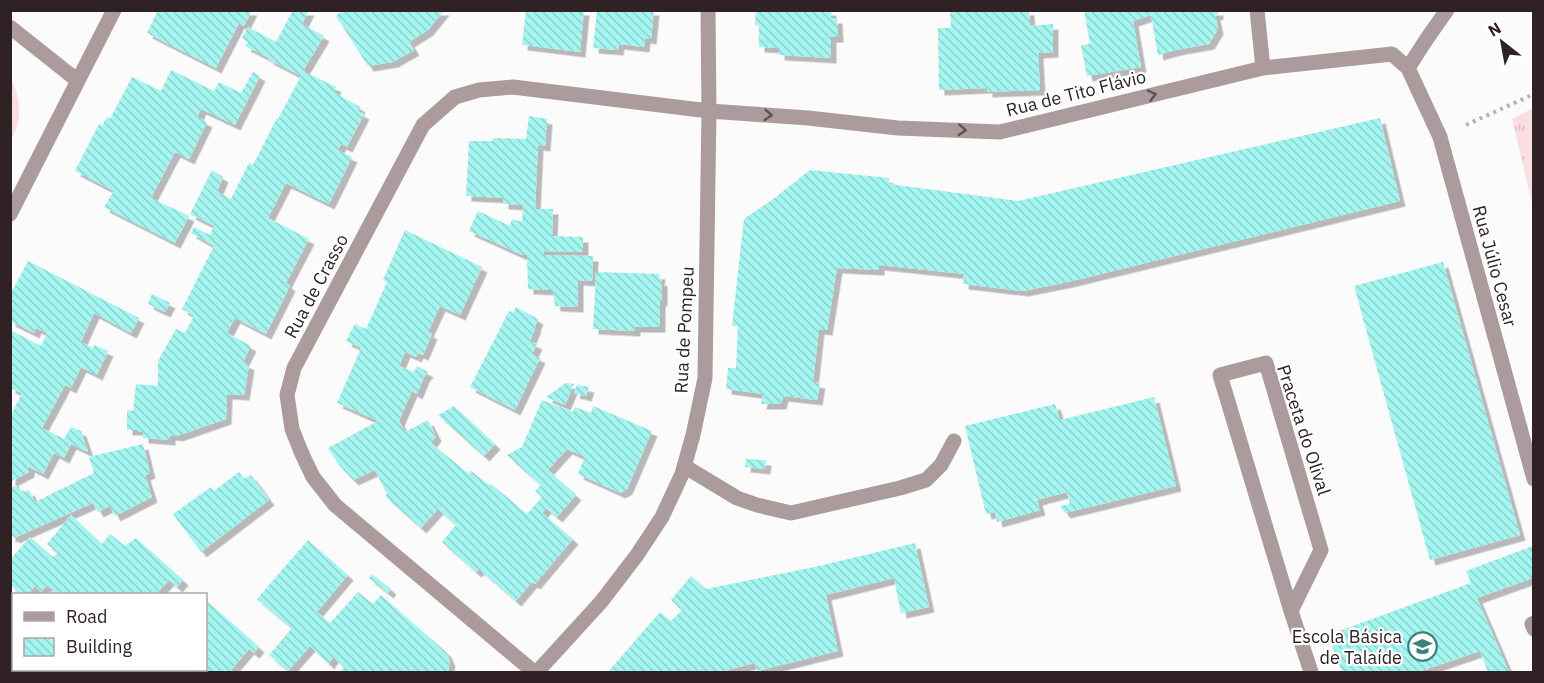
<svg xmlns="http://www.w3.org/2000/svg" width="1544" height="683" viewBox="0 0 1544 683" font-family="'IBM Plex Sans',sans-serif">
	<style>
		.grass { fill: url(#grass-tufts) }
		.building { fill: url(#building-back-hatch); filter: url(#shadow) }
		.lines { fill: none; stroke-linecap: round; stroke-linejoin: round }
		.path { stroke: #b7b2b2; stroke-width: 4; stroke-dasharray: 3 4.5; stroke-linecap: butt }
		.street { stroke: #ab9b9d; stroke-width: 15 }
		.oneway { stroke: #615254 }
		.labels { text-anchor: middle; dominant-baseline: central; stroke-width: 4.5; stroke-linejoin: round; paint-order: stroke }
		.street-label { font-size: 18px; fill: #302224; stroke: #fff }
		.poi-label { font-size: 18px; fill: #302224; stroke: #fff; text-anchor: end }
	</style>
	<defs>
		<pattern id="grass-tufts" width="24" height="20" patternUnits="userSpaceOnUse" patternTransform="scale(1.5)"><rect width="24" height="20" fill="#fadee1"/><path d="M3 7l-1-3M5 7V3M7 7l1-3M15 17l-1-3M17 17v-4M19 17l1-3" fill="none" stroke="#d7bec1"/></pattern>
		<pattern id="building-back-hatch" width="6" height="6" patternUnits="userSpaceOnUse" patternTransform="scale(1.5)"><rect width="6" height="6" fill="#a3f5ef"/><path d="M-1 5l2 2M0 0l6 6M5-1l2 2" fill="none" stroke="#8dd2cd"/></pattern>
		<filter id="shadow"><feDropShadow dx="5.5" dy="5.5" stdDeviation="0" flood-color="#0004"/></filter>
	</defs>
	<rect width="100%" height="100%" fill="#fbfbfb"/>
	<!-- grass -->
	<path class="grass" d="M11,80C18,92 21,109 18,123C17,129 13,135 11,141Z
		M1533,108V208L1512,119Z"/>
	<!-- building -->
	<path class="building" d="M158,10H252L244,26L239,23L216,68L147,33Z
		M293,10H309L302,24L324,36L303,71L336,87L334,92L360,107L358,111L364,114L347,147L341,144L338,150L352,157L329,204L286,183L268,218L309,239L286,283L290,286L266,334L235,318L227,333L251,346L243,362L249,365L244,395L227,394L226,419L177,436L170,435V440L143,438V432H138V430H127V410L133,411L136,384L158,386V361L176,329L185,333L194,316L182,309L214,246L191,233L194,227L210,235L214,226L190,214L212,170L223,177L217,191L231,199L249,163L253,165L277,118L278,119L301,76L268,59L269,58L245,46L248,42L242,38L248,27L276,42Z
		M343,10H444L428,30L409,42L414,50L393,62L368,66L336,16Z
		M526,10H584L580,52L522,45Z
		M597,10H654L651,39L645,38L644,47L619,44L618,50L593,48Z
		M756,10H831V18H837L838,37H831V58L779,55V48L759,47V25H755Z
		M950,10H1029L1030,26L1053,24V52L1038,53L1040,90L987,92V88L939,90L938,28H951Z
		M1084,10H1218V14L1215,15L1218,29L1209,44L1176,50L1158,55L1151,15L1133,21L1141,67L1087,76L1081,45L1090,44Z
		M171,70L214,91L219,82L241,93L253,72L260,76L235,125L201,109L197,117L207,122L189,159L175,152L151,198L189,216L175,243L104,207L114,191L75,171L99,124L102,126L107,117L110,119L132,77L161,91Z
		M529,116L547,119L545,146L538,145L535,209H553L552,236L583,237V252L544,251V255L593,256L592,281L578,280V307L555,306L553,290L528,289L527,255L520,254L469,231L478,211L510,226L512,219L522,222L523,205L503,204V198L466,196L469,141H493V138L526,139Z
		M1380,118L1400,201L1068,282L1023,291L963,284L964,274L879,265V270L837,268L827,330L819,329L813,382L820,383L817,400L783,396L781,404H761L763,394L726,389L728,368H736L738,326H732L744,219L776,197L810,170L889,178V184L1018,201Z
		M405,230L482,267L460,315L440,306L428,332L432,334L423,355L418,353L416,357L405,352L399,366L414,372L417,366L428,372L424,377L417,394L412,391L399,421L405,432L428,420L436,436L431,443L469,474L471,471L489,485L491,484L527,514L542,497L535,491L541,485L507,455L522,447L542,400L573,412L575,407L591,413L593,406L652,431L627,489L620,493L578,474L585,457L567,449L548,470L576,495L557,517L546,508L542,513L573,539L535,584L532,582L516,601L479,569L476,572L442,542L456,525L438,509L421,528L385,496L387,494L375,470L353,480L339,465L328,448L378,421L337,403L361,348L346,341L355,324L366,329L387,282L383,280Z
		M28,261L139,318L131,333L94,313L81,342L93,348L94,345L108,351L97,375L81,367L71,388L65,385L42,428L64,439L71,427L81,431L88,452L71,444L64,458L54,453L43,474L29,467V472L10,482V412L12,413L22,393L10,388V330L41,346L47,333L36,328L34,333L10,321V295Z
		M1443,262L1520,535L1430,560L1354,286Z
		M596,272L660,274L659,281L662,280V301H660V327H635V331L593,329Z
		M152,294L170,303L165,312L148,304Z
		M516,307L538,319L535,326H536L530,341L537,344L532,354L540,358L515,410L470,387L509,311L513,313Z
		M566,383L574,384L565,405L546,397Z
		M577,385L589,387L586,396L574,393Z
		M1154,397L1176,486L1065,513L1060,506L1070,504L1067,492L1037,500L1040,510L997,522L995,512L986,514L965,426L1055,404L1060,420Z
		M454,406L495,444L484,456L438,415Z
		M143,444L150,473L145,475L152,497L115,516L110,506L98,512L93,503L14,538L13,536L10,537V488L18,485L22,493L29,490L35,502L94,473L89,457Z
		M746,459L766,460L765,469L745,467Z
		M239,472L244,479L251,475L269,500L201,552L173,514L211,487L214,491Z
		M71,515L102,544L110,534L125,546L136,538L183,580L177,587L169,580L156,594H62L61,593L58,594L47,585L41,592L35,586L28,594H22L10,585V560L30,537L53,557L58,553L47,544Z
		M308,540L348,575L317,612L330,623L358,592L373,604L381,595L446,652L450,661L448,672H343L341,671L344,667L333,657L329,664L310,646L288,671L269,655L292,628L257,599Z
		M915,543L929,607L901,613L894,578L826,595L838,651L757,671L755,663L727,670L728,672H608L660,612L671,621L682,610L671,600L691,576L706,589L819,566Z
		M1533,546V578L1477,598L1509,672H1488L1480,651L1418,672H1342L1328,635L1471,583L1466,571Z
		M372,574L391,589L388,593L369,578Z
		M206,600L259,647L254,653L249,649L231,670L235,672H114L112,671L113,670H206Z"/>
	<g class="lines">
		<!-- path -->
		<path class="path" d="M1466,125L1534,94"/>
		<!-- street -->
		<path class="street" d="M1257,10L1263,68
			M10,27L78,81
			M1408,68L1426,40L1447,10
			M10,214L114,10
			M684,466L737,498L757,505L791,513L900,488L926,480L941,465L954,441
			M1291,611L1321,550L1266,363L1220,375L1291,611L1311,672
			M1534,623L1532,624L1534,629
			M534,672L335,505L313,477L302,454L292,429L287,395L294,368L423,125L455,97L479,90L513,87L709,111L808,118L898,128L1000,132L1263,68L1392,54L1408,68L1440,137L1534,479
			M537,672L601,602L637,555L662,517L682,474L693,435L705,378L709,111L708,10"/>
	</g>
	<!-- one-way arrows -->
	<defs><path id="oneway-chevron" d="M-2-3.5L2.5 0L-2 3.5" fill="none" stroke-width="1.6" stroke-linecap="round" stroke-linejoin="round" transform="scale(1.5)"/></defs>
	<g class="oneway">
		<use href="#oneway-chevron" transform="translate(1152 95) rotate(-14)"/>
		<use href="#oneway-chevron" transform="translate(768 115) rotate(4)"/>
		<use href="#oneway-chevron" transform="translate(962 130) rotate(3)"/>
	</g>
	<!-- icons -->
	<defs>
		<symbol id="school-ring" viewBox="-11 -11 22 22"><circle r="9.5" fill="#fff" stroke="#39817d" stroke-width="1.5"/><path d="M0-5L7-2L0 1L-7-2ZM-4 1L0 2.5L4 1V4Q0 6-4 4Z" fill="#39817d"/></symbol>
	</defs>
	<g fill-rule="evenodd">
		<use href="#school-ring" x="1406" y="630" width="33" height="33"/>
	</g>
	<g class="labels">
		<!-- street labels -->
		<g class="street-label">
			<text transform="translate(1076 93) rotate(-14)">Rua de Tito Flávio</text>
			<text transform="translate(1495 266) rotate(75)">Rua Júlio Cesar</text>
			<text transform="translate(316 286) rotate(-62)">Rua de Crasso</text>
			<text transform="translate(684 330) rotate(-87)">Rua de Pompeu</text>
			<text transform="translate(1304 430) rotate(72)">Praceta do Olival</text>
		</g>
		<!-- poi labels -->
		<g class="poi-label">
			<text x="1402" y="636">Escola Básica<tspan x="1402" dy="21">de Talaíde</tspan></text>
		</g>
	</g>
	<!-- border -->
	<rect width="1544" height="683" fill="none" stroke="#302224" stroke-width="24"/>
	<!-- legend -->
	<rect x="12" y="593" width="195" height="78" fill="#ffffff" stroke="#aca7a7" stroke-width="1.5"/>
	<rect x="24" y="612" width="30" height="9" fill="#ab9b9d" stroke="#aca7a7" stroke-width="1.5"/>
	<text x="66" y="623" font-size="18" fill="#302224">Road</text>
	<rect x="24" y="638" width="30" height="18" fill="url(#building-back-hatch)" stroke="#aca7a7" stroke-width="1.5"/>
	<text x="66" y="653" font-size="18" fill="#302224">Building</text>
	<!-- north arrow -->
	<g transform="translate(1502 42) rotate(329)" stroke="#ffffff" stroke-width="4.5" paint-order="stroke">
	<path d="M0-4.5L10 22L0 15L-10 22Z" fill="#302224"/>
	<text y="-9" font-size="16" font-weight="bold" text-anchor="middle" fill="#302224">N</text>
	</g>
</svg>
